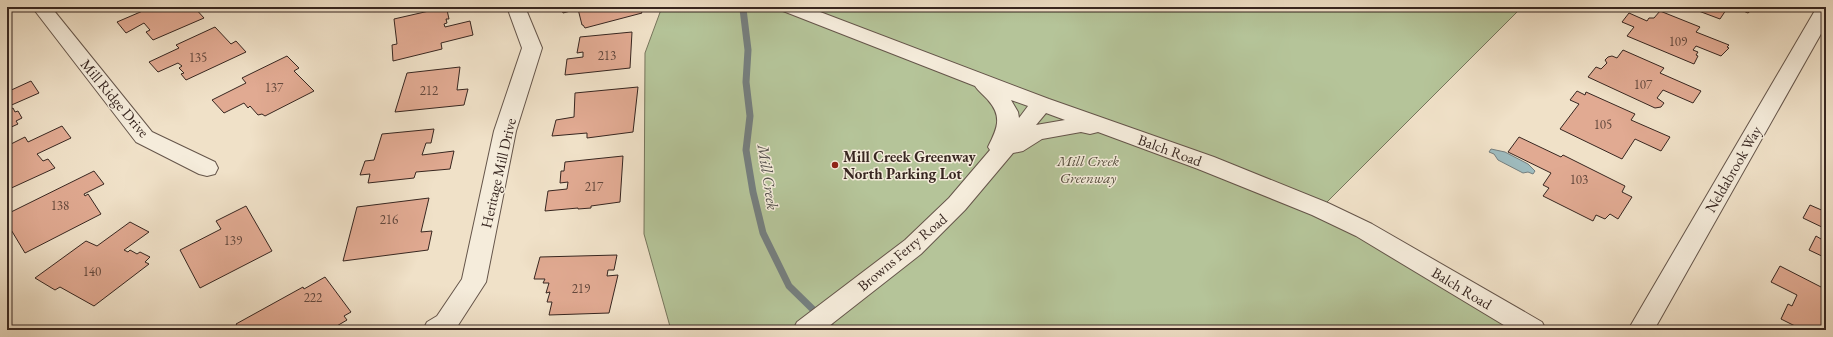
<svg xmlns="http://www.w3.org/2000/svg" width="1833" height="337" viewBox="0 0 1833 337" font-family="'EB Garamond',serif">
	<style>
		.green { fill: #b5c499; stroke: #76755c }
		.water { fill: #9ebbbe; stroke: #757f7f }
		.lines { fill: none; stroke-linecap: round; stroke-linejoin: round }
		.stream { stroke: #757f7f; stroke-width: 7 }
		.building { fill: #e1aa92; stroke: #372620 }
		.minor-casing { stroke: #65554a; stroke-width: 2 }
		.minor { fill: #f5ecdb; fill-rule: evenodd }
		.poi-dot { fill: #8f2418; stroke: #f5ecdb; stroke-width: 1.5 }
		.labels { text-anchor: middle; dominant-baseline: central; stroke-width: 3; stroke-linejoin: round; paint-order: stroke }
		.number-label { font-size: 13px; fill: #62473c }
		.street-label { font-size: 15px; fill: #372620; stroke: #f5ecdb }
		.poi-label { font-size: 15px; font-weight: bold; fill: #372620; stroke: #f5ecdb; text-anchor: start }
		.park-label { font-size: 15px; font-style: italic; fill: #564e3e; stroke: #f5ecdb }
		.water-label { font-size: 16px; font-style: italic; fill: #56534f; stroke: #f5ecdb }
	</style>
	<rect width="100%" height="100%" fill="#f0e1c8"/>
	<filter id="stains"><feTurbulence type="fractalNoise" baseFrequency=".005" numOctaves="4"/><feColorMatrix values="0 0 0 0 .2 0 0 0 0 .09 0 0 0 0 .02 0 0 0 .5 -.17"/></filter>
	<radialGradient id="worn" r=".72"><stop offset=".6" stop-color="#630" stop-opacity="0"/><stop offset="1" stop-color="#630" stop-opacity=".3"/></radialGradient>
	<!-- green -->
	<path class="green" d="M662,7H1524L1521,8L1320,209L1533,330H671L644,234L645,53Z"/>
	<!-- water -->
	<path class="water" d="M1491,149L1505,152L1528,164L1535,171L1533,174L1528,172L1523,173L1498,160L1494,154L1489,152Z"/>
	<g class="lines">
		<!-- stream -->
		<path class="stream" d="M747,7L743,9L748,50L746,82L750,116L746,150L753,192L763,233L789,286L834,330"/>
	</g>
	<!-- building -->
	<path class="building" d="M152,7H194L204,18L153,40L146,32L150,30L144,23L126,33L117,22Z
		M561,7H639L642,13L585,28L583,25H582L578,9L563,13Z
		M1688,7H1728L1720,19Z
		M1734,7H1755L1748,13Z
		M442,8V11L447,10L449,19H446L447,23L444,24L445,27L470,21L473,35L441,43L442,49L393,61L392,45L397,44L394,19Z
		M1660,11L1700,27L1696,32L1729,45L1727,47L1729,48L1721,56L1696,46L1693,50L1698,52L1696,55L1698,56L1694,64L1627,36L1634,27L1622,22L1629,13L1647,21L1649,18H1654Z
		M215,27L231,44L236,41L246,52L186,80L181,74L184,73L179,68L182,66L178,63L158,72L149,62L179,48L176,45Z
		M632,32L630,68L565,75L567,59L583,57V52L577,53L580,37Z
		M1623,50L1664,68L1660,73L1701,91L1693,103L1663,90L1657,98L1664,103L1661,107L1655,108L1588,77L1596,67L1601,69L1607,63L1605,60L1608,57L1612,56L1617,58Z
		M287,56L299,68L294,71L314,91L265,116L262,114L258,115L250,106L248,108L244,103L224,113L212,100L246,83L242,78Z
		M460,67L457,90L468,89L464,105L395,112L407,73Z
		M31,81L39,93L7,107V92Z
		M638,87L633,132L587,138V133L552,136L556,120L574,117L575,93Z
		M1577,91L1585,95L1586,92L1635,114L1631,120L1670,137L1661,151L1635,139L1622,159L1560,129L1579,104L1570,100Z
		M13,108L15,112L18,111L22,118L16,121L18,124L7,129V111Z
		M62,126L71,138L37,154L43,161L48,159L55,168L7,190V146L25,137L28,142Z
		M434,129L431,143H426L422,155L454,151L450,169L416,172L414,178L368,183L370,174L360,175L365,161L374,160L382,134Z
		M1519,137L1561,157L1563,155L1625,186L1622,192L1632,197L1618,219L1610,214L1605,219L1596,215L1593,221L1543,196L1549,188L1543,185L1551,173L1508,152Z
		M623,156L620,202L591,206V208L578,209V208L545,211L548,191L567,189L568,182L560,183L561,171H564L565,162Z
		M94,171L104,184L84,194L85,196L88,194L101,214L25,253L7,223V214Z
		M429,198L421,232L432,231L428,250L343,261L357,207Z
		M1810,205L1826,212V229L1803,218Z
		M246,206L272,251L200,288L180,250L221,229L216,221Z
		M130,222L149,232L124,250L128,252L130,250L137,254L140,252L150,257L145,262L149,264L94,306L60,287L55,290L35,278L86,241L97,246Z
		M1826,229V258L1809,250L1816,236L1821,239Z
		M617,255L614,270H608L607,276L618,275L609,313L549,315L552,302H547L550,292L546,293L549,283H543L545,279H534L540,257Z
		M1780,266L1823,288L1826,282V330H1803L1781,319L1788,304L1792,306L1797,295L1771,282Z
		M325,277L351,312L344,316L347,320L330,330L328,328L325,330H240L236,324L303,287L304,289Z"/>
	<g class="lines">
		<defs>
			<path id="minor" d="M32,7H51L152,132L215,162L218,168L215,174L207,176L199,174L136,142Z
				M507,7H525L542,48L516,131L486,282L455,330H423L427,322L437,316L462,279L494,131L522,48Z
				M781,7H807L1049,99L1214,157L1328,203L1372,224L1542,322L1546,330H1512L1356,236L1312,215L1198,169L1098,132L1090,134L1081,132L1042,139L1023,151L1013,153L965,210L921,254L824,330H793L797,322L905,240L949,198L990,150L988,147C997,129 1003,117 988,100C984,95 978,91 975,86L783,11ZM1011,100L1028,106L1019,118L1018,112ZM1046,113L1065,120L1036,125Z
				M1817,7H1826V25L1654,330H1628Z"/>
		</defs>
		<!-- minor casing -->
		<use href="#minor" class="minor-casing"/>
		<!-- minor -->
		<use href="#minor" class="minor"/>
	</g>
	<!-- markers -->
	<circle class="poi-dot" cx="835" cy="165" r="4"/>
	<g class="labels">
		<!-- number labels -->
		<g class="number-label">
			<text x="1678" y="41">109</text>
			<text x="607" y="55">213</text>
			<text x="198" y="57">135</text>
			<text x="1643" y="84">107</text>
			<text x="274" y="87">137</text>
			<text x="429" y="90">212</text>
			<text x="1603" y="124">105</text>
			<text x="1579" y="179">103</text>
			<text x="594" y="186">217</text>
			<text x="60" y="205">138</text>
			<text x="389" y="219">216</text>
			<text x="233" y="240">139</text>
			<text x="92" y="271">140</text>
			<text x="581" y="288">219</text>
			<text x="313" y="297">222</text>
		</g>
		<!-- street labels -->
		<g class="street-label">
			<text transform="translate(115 98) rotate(50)">Mill Ridge Drive</text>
			<text transform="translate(1170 150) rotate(20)">Balch Road</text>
			<text transform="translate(1733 169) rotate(-60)">Neldabrook Way</text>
			<text transform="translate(498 173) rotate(-77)">Heritage Mill Drive</text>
			<text transform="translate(902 252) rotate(-40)">Browns Ferry Road</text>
			<text transform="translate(1462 288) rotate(31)">Balch Road</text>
		</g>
		<!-- poi labels -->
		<g class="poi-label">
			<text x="843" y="156">Mill Creek Greenway<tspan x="843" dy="17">North Parking Lot</tspan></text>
		</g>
		<!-- park labels -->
		<g class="park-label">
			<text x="1088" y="160">Mill Creek<tspan x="1088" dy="17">Greenway</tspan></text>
		</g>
		<!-- water labels -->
		<g class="water-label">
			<text transform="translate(768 177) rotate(81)">Mill Creek</text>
		</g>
	</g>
	<!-- margin -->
	<rect width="1833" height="337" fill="none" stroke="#f0e1c8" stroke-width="24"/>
	<rect x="8" y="8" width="1817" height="321" fill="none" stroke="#372620" stroke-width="2"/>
	<rect x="12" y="12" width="1809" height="313" fill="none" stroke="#372620"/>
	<rect width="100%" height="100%" filter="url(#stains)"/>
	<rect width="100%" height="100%" fill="url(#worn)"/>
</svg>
